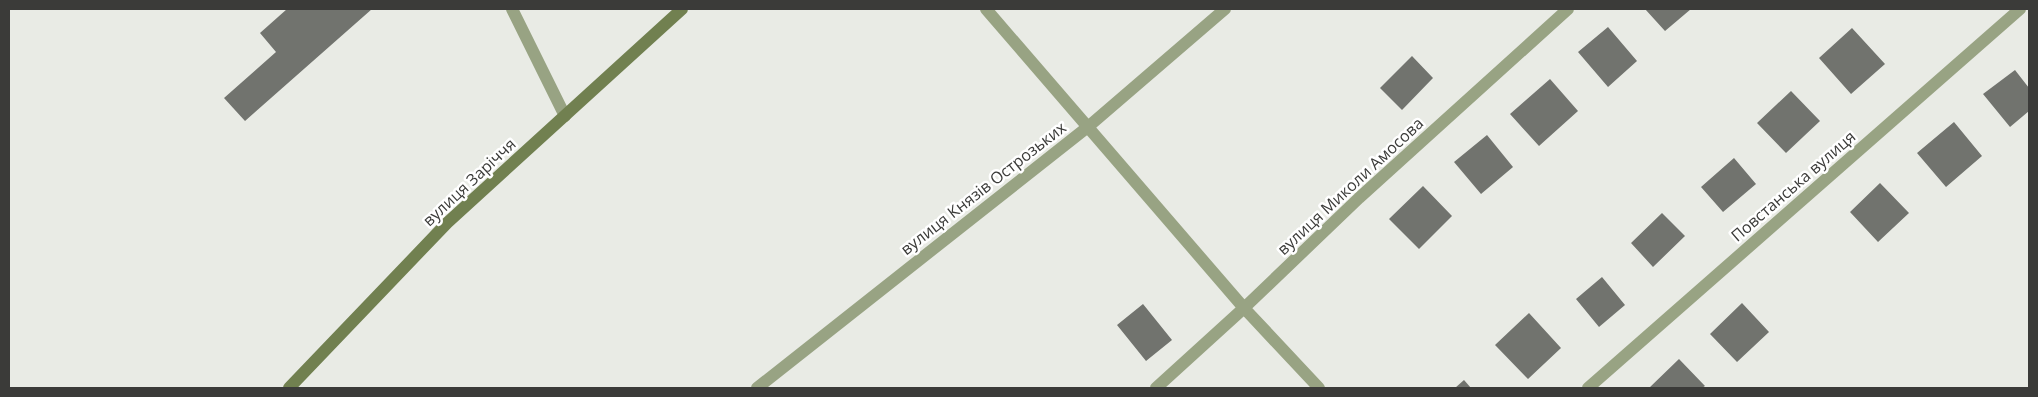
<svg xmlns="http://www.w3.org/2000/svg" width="2038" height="397" viewBox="0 0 2038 397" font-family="'Open Sans',sans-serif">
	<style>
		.building { fill: #71736e }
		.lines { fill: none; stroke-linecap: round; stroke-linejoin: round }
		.lane { stroke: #98a383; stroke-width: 12 }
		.street { stroke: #98a383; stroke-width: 12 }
		.secondary { stroke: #718050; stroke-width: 12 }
		.labels { text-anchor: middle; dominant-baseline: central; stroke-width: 5; stroke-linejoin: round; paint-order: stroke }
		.street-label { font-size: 16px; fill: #3b3b39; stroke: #fff }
	</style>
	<rect width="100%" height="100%" fill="#e9ebe5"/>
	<!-- building -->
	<path class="building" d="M287,9H372L245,121L224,98L276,52L260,33Z
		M1645,9H1691L1665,31Z
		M1608,27L1637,61L1608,87L1578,52Z
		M1852,28L1885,64L1851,94L1819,58Z
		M1412,56L1433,78L1402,110L1380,88Z
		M2015,70L2029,88V111L2010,127L1983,94Z
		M1550,79L1578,111L1539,146L1510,114Z
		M1791,91L1820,121L1786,153L1757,123Z
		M1954,122L1982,156L1946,187L1917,153Z
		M1487,135L1513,167L1481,194L1454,162Z
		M1734,158L1756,184L1723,212L1701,187Z
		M1880,183L1909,213L1878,242L1850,212Z
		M1423,186L1452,216L1419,249L1389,219Z
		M1662,213L1685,236L1653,267L1631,243Z
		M1602,277L1625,305L1599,327L1576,299Z
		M1742,303L1769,332L1737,362L1710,334Z
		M1143,304L1172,340L1146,361L1117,325Z
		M1529,313L1561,348L1528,379L1495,345Z
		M1679,359L1705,386L1702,388H1649Z
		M1464,380L1471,388H1455Z"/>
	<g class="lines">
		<!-- lane -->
		<path class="lane" d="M512,9L565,116"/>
		<!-- street -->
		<path class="street" d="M986,9L1244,308L1319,388
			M757,388L1089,126L1225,9
			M1156,388L1244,308L1359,198L1568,9
			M1588,388L2020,9"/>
		<!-- secondary -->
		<path class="secondary" d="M289,388L447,223L682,9"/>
	</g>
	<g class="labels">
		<!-- street labels -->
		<g class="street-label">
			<text transform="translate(469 182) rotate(-43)">вулиця Заріччя</text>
			<text transform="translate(1350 186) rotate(-43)">вулиця Миколи Амосова</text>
			<text transform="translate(1793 186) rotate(-41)">Повстанська вулиця</text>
			<text transform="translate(983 188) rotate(-38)">вулиця Князів Острозьких</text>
		</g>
	</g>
	<!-- border -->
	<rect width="2038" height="397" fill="none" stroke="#3b3b39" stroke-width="20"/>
</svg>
